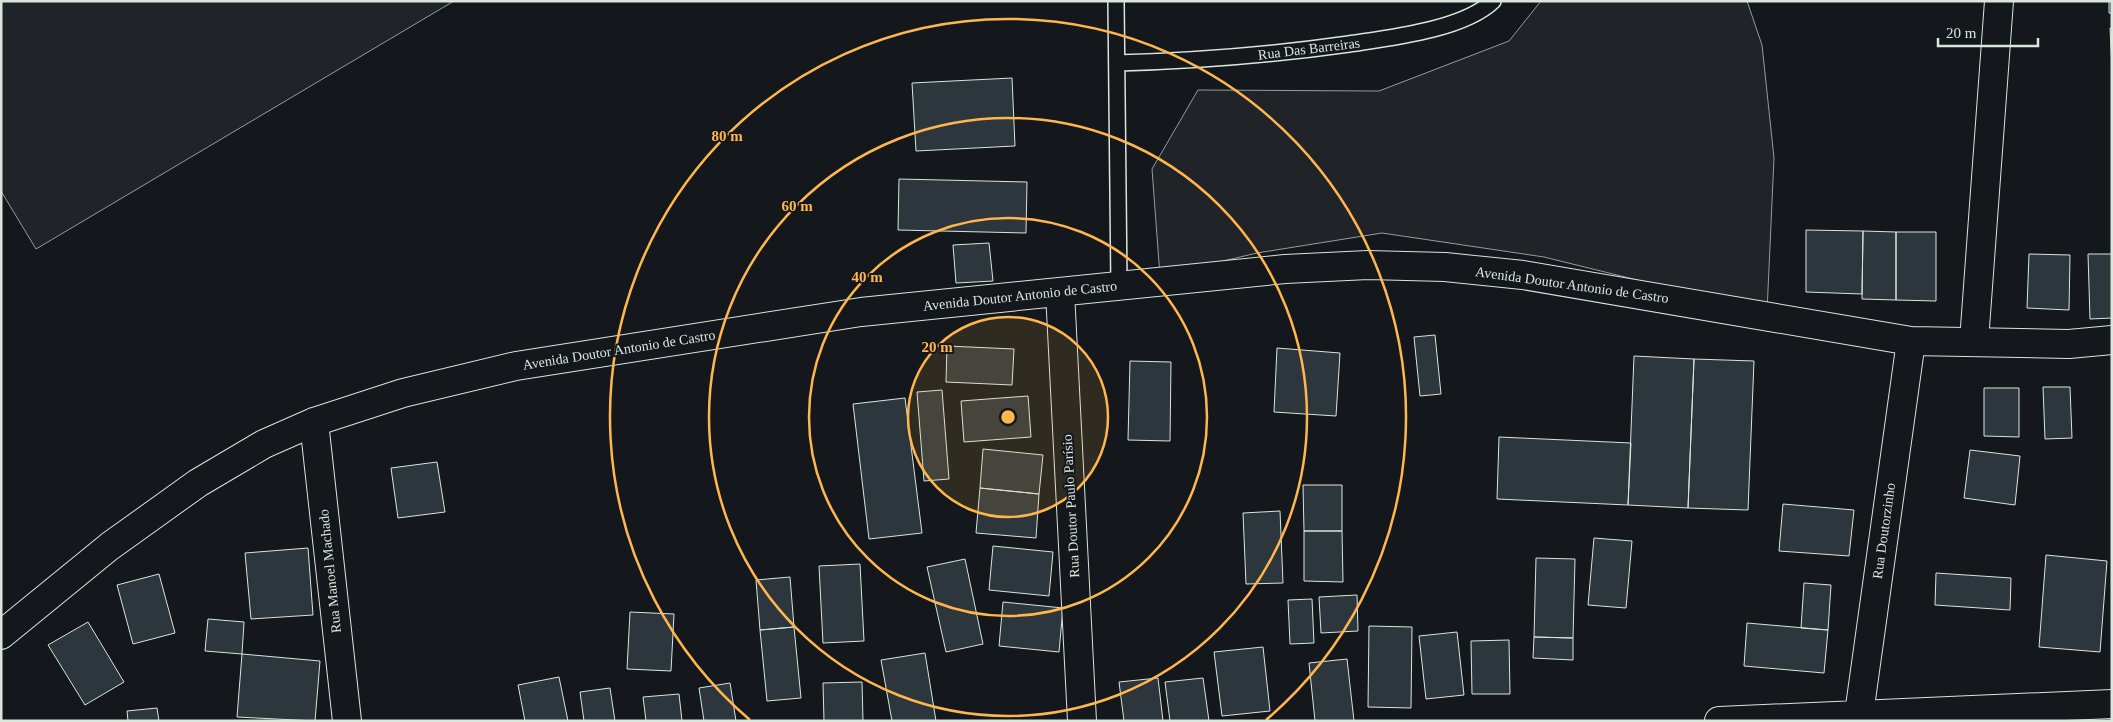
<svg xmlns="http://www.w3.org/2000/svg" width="2113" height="722" viewBox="0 0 2113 722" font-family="Georgia,serif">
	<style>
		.green { fill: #202428; stroke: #939e99 }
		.building { fill: #2c363c; stroke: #d8e6dc }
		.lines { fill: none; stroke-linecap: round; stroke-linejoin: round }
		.lane-casing { stroke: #d8e6dc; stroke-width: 18 }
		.street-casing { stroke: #d8e6dc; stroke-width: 30 }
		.lane { stroke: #14181c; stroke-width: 15 }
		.street { stroke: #14181c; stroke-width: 28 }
		.ring { fill: none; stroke: #ffb74d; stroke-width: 2.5 }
		.labels { text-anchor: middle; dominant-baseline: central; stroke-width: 4; stroke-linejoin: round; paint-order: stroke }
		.street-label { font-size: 14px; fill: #d8e6dc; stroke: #14181c }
		.centre { fill: #ffb74d; stroke: #14181c; stroke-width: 2.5 }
		.ring-label { font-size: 15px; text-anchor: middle; font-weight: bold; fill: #ffb74d; stroke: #14181c; stroke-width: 4; stroke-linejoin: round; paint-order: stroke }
	</style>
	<rect width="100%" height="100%" fill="#14181c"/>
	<!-- green -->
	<path class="green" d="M1,1H454L36,249L1,191Z
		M1541,1H1747L1762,45L1774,158L1767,312L1544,257L1382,233L1257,253L1160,276L1152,169L1198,90L1379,91L1509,41Z"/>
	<!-- building -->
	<path class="building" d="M2109,1H2112V13H2109Z
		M2110,28H2112V69Z
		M1012,78L1015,146L916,151L912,83Z
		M899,179L1027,182L1026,233L898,230Z
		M1806,230L1863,231L1862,294L1806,292Z
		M1863,231L1896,232V300L1862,299Z
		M1896,232H1936V301L1896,300Z
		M989,243L993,281L956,283L953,245Z
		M2029,254L2070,255L2069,310L2027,308Z
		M2088,254H2112V318L2090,319Z
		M1435,335L1441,394L1420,396L1414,337Z
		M947,346L1014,349L1012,385L946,382Z
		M1277,348L1340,353L1336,416L1274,412Z
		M1634,356L1694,359L1688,508L1628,505Z
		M1694,359L1754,361L1748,510L1688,508Z
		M1130,361L1171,362L1170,441L1128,440Z
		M2043,387H2070L2072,438L2045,439Z
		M1984,388H2019V437L1984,436Z
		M942,390L949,479L924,481L917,392Z
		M1028,396L1031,437L964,442L961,401Z
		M905,398L922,533L869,539L853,404Z
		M1499,437L1631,443L1628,505L1497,499Z
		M983,449L1043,455L1039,494L980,488Z
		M1970,450L2020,456L2015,505L1964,498Z
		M437,462L445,512L398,518L391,468Z
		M1303,485H1342V531H1304Z
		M980,488L1039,494L1036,538L976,533Z
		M1783,504L1854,510L1849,556L1779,551Z
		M1280,511L1283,583L1246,584L1243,513Z
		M1304,531H1342L1343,582L1304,581Z
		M1594,538L1632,541L1626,608L1588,605Z
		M993,546L1053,552L1049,596L989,590Z
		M308,548L313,615L251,619L245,553Z
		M2046,555L2107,561L2100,652L2039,647Z
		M1536,558L1575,559L1573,638L1534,637Z
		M965,559L983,644L946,652L927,567Z
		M860,564L864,641L823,643L819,566Z
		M1936,573L2011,578L2010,610L1935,605Z
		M159,574L175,633L133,644L117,585Z
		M790,577L794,627L760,630L756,580Z
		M1804,583L1831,585L1828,630L1801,628Z
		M1357,595L1358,631L1321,633L1319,597Z
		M1312,599L1314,643L1290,644L1288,600Z
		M1003,602L1063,608L1059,652L999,646Z
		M630,612L674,614L671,671L627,669Z
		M208,619L244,622L242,654L205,651Z
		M88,622L124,682L85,705L48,645Z
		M1747,623L1828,630L1824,673L1744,666Z
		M1369,626L1412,627L1411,708L1368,707Z
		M794,627L801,698L767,701L760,630Z
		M1457,632L1464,695L1426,699L1419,636Z
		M1534,637L1573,638V660L1533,658Z
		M1509,640L1510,694H1472L1471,641Z
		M1263,647L1270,711L1222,716L1214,652Z
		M925,653L936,721H892L881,660Z
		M242,654L320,661L315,721L237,717Z
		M1347,659L1354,721H1315L1309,663Z
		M559,677L568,721H525L518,685Z
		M1158,678L1163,721H1124L1119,682Z
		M1203,678L1209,721H1170L1165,682Z
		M862,682L863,721H824L823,683Z
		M730,683L736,721H704L699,688Z
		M610,688L615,721H584L580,692Z
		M679,694L682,721H646L643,697Z
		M157,708L159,721H128L127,711Z"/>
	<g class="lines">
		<defs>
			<path id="lane" d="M1116,1L1119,286
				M1117,63C1195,61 1271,55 1349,44C1388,38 1463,30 1493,1"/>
			<path id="street" d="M1060,292L1082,721
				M1974,341L1999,1
				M314,422L347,721
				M1,635L110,546L198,483L264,444L314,422L403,393L516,366L861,312L1285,269L1368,265L1445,267L1523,275L1911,341L2069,344L2112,340
				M1719,721L2112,704
				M1858,721L1911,341"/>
		</defs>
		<!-- lane casing -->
		<use href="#lane" class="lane-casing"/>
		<!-- street casing -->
		<use href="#street" class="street-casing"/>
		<!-- lane -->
		<use href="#lane" class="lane"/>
		<!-- street -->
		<use href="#street" class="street"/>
	</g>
	<!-- distance rings -->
	<circle cx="1008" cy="417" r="100" fill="#ffb74d" fill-opacity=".12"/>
	<g class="ring">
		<circle cx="1008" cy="417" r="100"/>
		<circle cx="1008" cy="417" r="199"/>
		<circle cx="1008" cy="417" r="299"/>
		<path d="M750 720A398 398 0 1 1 1266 720"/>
	</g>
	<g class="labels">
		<!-- street labels -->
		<g class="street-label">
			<text transform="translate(1309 49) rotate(-7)">Rua Das Barreiras</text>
			<text transform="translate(1572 285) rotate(8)">Avenida Doutor Antonio de Castro</text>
			<text transform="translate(1020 296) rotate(-6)">Avenida Doutor Antonio de Castro</text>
			<text transform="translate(619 350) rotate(-9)">Avenida Doutor Antonio de Castro</text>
			<text transform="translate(1071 506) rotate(-93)">Rua Doutor Paulo Parísio</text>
			<text transform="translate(1884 531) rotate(-82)">Rua Doutorzinho</text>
			<text transform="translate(330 571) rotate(-96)">Rua Manoel Machado</text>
		</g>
	</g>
	<circle cx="1008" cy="417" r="8" class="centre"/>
	<g class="ring-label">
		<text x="727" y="141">80 m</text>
		<text x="797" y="211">60 m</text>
		<text x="867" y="282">40 m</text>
		<text x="937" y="352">20 m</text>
	</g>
	<!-- border -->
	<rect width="2113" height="722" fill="none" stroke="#d8e6dc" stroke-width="5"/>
	<!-- scale -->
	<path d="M1938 38v8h100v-8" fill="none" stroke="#d8e6dc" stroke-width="2.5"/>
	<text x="1946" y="38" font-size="15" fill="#d8e6dc" stroke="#14181c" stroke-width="4" paint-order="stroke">20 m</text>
</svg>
